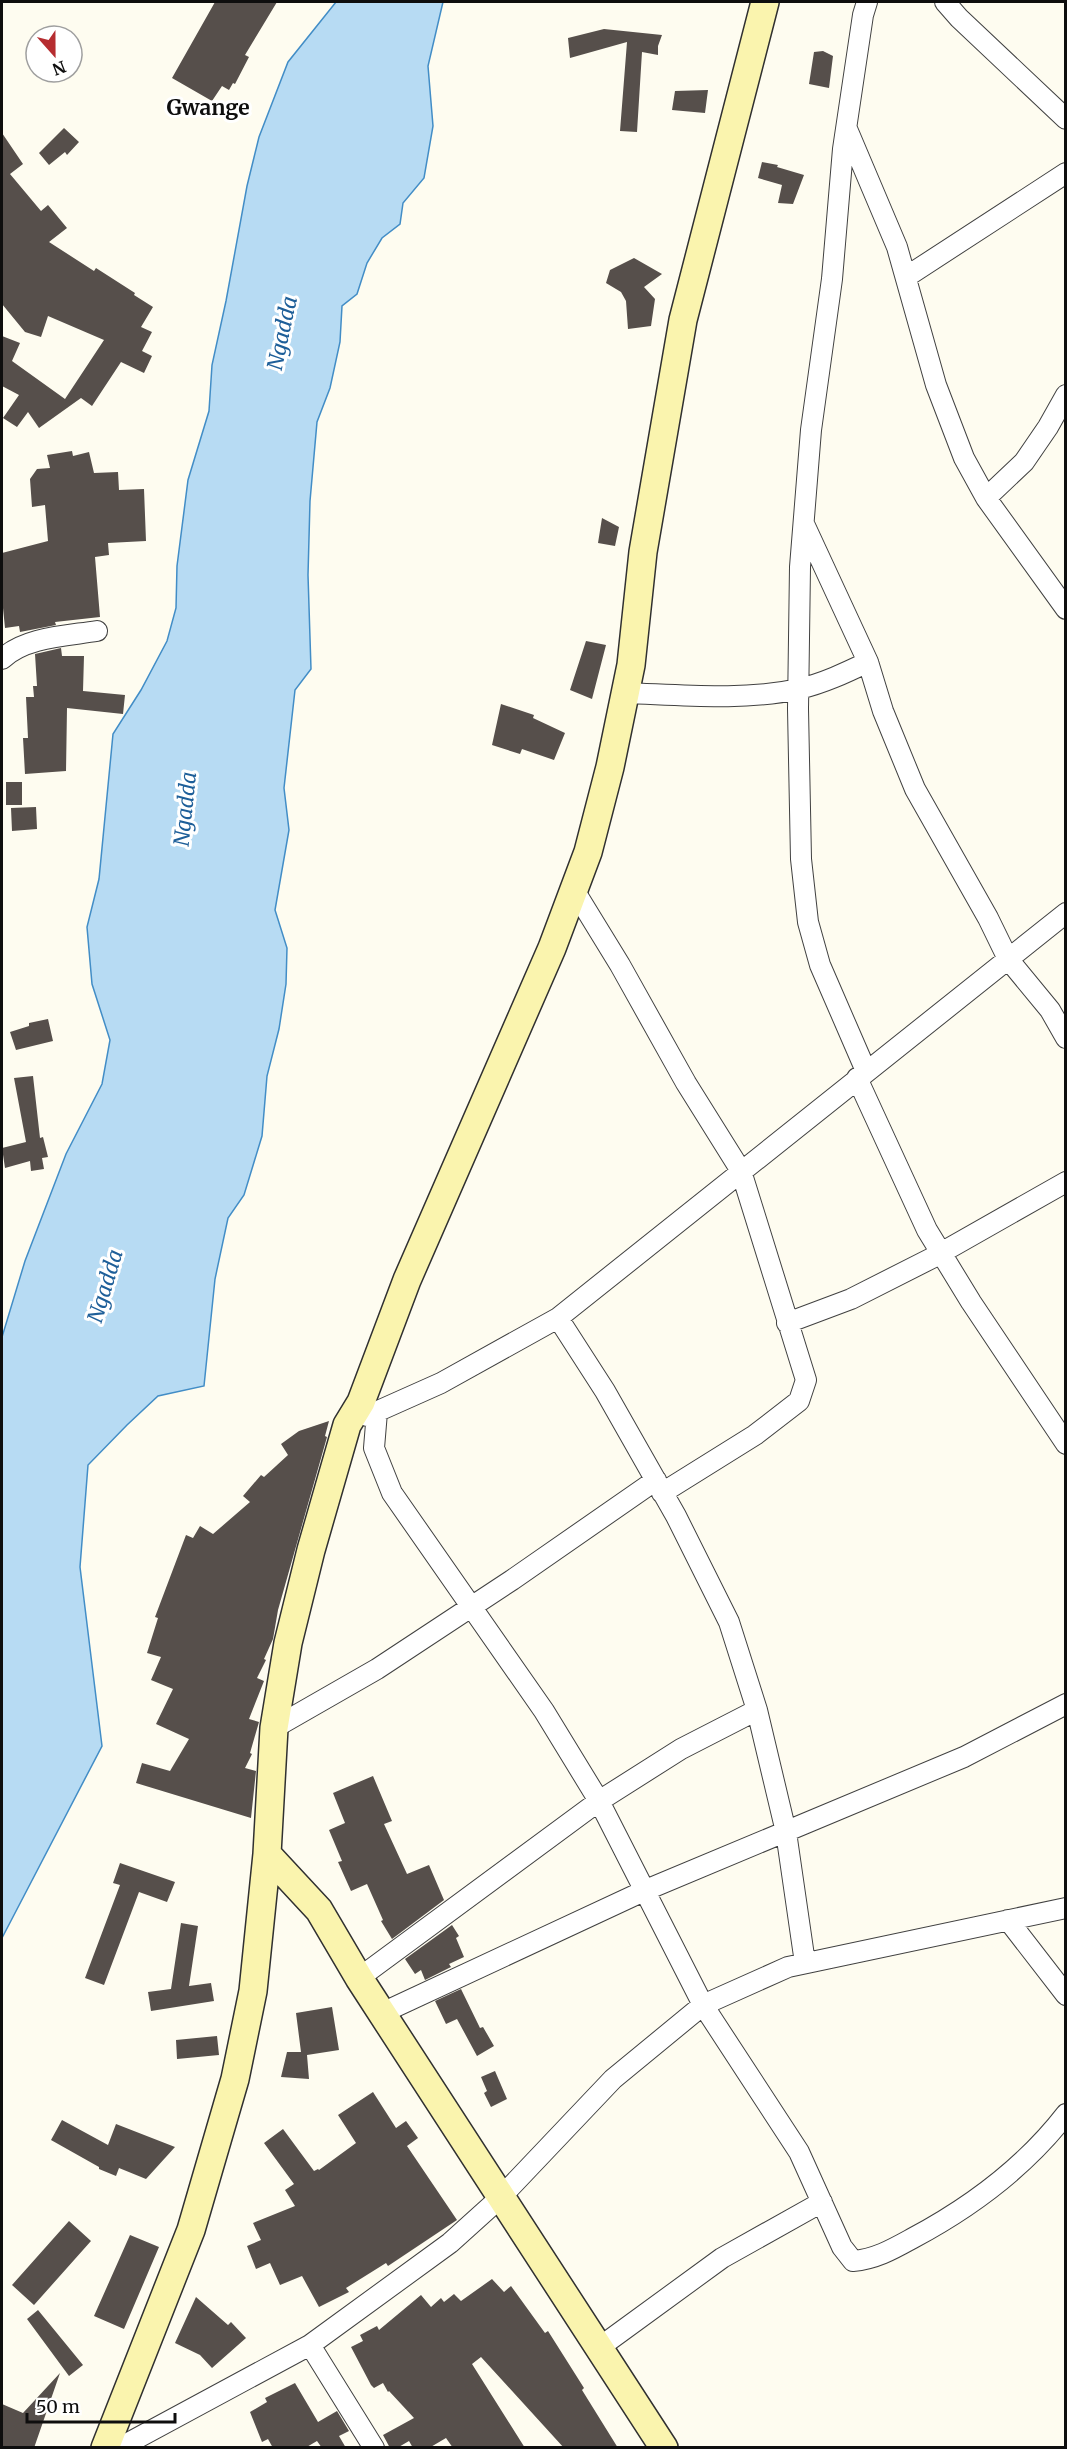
<svg xmlns="http://www.w3.org/2000/svg" width="1067" height="2449" viewBox="0 0 1067 2449" font-family="Merriweather,serif">
	<style>
		.water { fill: #b7dbf3; stroke: #428dc6; stroke-width: 1.5 }
		.building { fill: #564f4b }
		.lines { fill: none; stroke-linecap: round; stroke-linejoin: round }
		.street-casing { stroke: #414141; stroke-width: 22 }
		.secondary-casing { stroke: #303030; stroke-width: 30 }
		.street { stroke: #fff; stroke-width: 20 }
		.secondary { stroke: #faf4ae; stroke-width: 27 }
		.labels { text-anchor: middle; dominant-baseline: central; stroke-width: 6; stroke-linejoin: round; paint-order: stroke }
		.neighbourhood-label { font-size: 21px; font-weight: bold; fill: #0e0e0e; stroke: #fff }
		.water-label { font-size: 21px; font-style: italic; fill: #1e5f99; stroke: #fff }
	</style>
	<rect width="100%" height="100%" fill="#fefcf0"/>
	<!-- water -->
	<path class="water" d="M336,2H443L428,66L433,126L424,178L403,203L400,224L382,238L367,263L357,294L342,306L340,342L330,388L317,422L310,501L308,575L311,669L295,690L284,788L289,830L275,910L287,948L286,984L279,1029L267,1076L262,1136L244,1195L228,1218L215,1279L204,1386L158,1396L127,1425L88,1465L80,1567L102,1746L2,1938V1337L25,1261L66,1154L102,1084L110,1040L92,984L87,927L99,879L113,734L141,690L167,641L176,608L177,566L188,480L209,411L212,365L226,301L247,186L259,137L288,62Z"/>
	<!-- building -->
	<path class="building" d="M215,2H277L245,55L249,57L235,84L233,83L229,90L222,86L212,101L172,78Z
		M604,29L662,35L658,46V55L642,52L637,132L620,131L627,42L570,58L568,38Z
		M823,51L833,56L829,88L809,84L814,52Z
		M708,90L705,113L672,110L675,91Z
		M64,128L79,142L67,155L65,152L49,165L39,153Z
		M2,133L23,164L10,174L41,211L48,205L67,228L49,242L94,271L96,268L135,293L134,295L153,307L141,327L152,332L142,351L152,356L144,373L121,362L92,406L81,398L39,428L28,412L17,427L3,418L19,395L2,386V336L20,343L12,361L65,399L104,340L48,316L41,337L25,332L2,304Z
		M762,162L778,165L777,167L804,175L793,204L778,203L782,185L758,178Z
		M634,258L662,274L644,287L655,299L651,326L628,329L626,301L621,292L606,283L610,270Z
		M72,451L73,456L89,452L94,473L118,472L119,490L144,489L146,541L108,543L109,555L95,557L100,617L55,622L56,625L20,632L19,626L5,628L2,598V553L48,541L45,505L32,507L30,479L37,469L50,468L47,455Z
		M602,518L619,527L615,546L598,543Z
		M586,641L606,645L592,699L570,690Z
		M61,648L62,656H84L83,691L125,695L123,714L67,708L66,771L25,774L23,738H28L26,697H34L33,686H37L35,654Z
		M501,704L534,715L533,718L565,733L554,760L522,749L520,754L492,745Z
		M6,782H22V805H6Z
		M36,807L37,829L12,831L11,808Z
		M48,1019L53,1041L16,1050L10,1032L29,1026V1023Z
		M33,1076L40,1138L43,1137L48,1157L42,1158L44,1169L31,1171L30,1161L5,1168L2,1148L26,1142L14,1078Z
		M329,1421L325,1436L327,1437L278,1610L273,1639L264,1659L266,1660L257,1678L264,1681L249,1719L259,1722L250,1753L252,1754L245,1768L256,1771L251,1818L136,1783L142,1763L170,1771L189,1739L156,1724L173,1689L151,1680L161,1657L147,1653L158,1618L155,1617L186,1535L193,1538L200,1526L213,1534L250,1502L243,1496L261,1475L264,1477L288,1455L281,1444L299,1431Z
		M373,1776L392,1821L384,1824L407,1874L429,1865L444,1900L392,1939L381,1921L383,1920L367,1884L351,1891L338,1862L342,1861L329,1830L345,1823L333,1793Z
		M120,1863L175,1882L167,1902L139,1892L104,1985L85,1978L120,1885L113,1883Z
		M181,1923L198,1926L189,1986L211,1983L214,2001L151,2011L148,1992L171,1989Z
		M452,1925L459,1936L456,1938L464,1957L449,1964L451,1967L425,1980L421,1970L415,1974L405,1959Z
		M461,1989L480,2028L483,2027L494,2046L477,2056L457,2019L446,2024L435,2001Z
		M332,2007L339,2050L307,2055L309,2079L281,2077L287,2052H301L296,2013Z
		M217,2036L219,2055L177,2059L176,2040Z
		M495,2071L507,2099L491,2107L484,2093L487,2091L481,2077Z
		M373,2092L396,2128L406,2121L418,2138L407,2146L457,2220L388,2266L386,2263L346,2288L349,2292L319,2307L302,2276L280,2285L270,2263L256,2269L247,2246L261,2240L253,2223L295,2206L285,2190L294,2184L264,2143L283,2129L314,2171L318,2169L319,2170L356,2143L338,2115Z
		M62,2120L108,2145L116,2124L175,2147L146,2179L119,2168L116,2176L99,2169V2167L51,2140Z
		M69,2221L91,2241L34,2305L12,2285Z
		M130,2235L159,2247L124,2329L94,2316Z
		M492,2279L504,2292L511,2286L545,2333L548,2331L584,2388L582,2390L618,2448H564L481,2357L472,2364L525,2448H453L446,2438L429,2448H413L409,2441L397,2448H390L383,2435L414,2418L389,2391L388,2392L383,2383L374,2388L371,2385L351,2347L363,2341L360,2335L377,2326L379,2330L421,2295L431,2307L441,2298L444,2302L454,2294L461,2301Z
		M196,2297L228,2325L231,2322L246,2338L212,2368L200,2355L175,2343Z
		M38,2310L83,2365L69,2376L27,2319Z
		M60,2373L34,2448H2V2404L23,2413Z
		M295,2383L318,2422L337,2411L349,2431L339,2436L346,2448H322L317,2441L305,2448H273L268,2439L262,2442L250,2412L267,2402L265,2398Z"/>
	<g class="lines">
		<defs>
			<path id="street" d="M945,2L959,18L1066,119
				M847,129L897,247L936,385L964,458L986,498L1066,609
				M906,277L1066,173
				M986,498L1024,462L1048,427L1066,395
				M805,526L868,662L883,711L915,789L988,918L1008,959L1050,1010L1066,1038
				M2,659C25,637 66,636 97,631
				M625,693C682,695 743,701 799,689C824,683 845,673 868,662
				M574,890L620,965L686,1083L741,1171L806,1380L799,1401L755,1435L662,1493
				M866,1071L820,965L808,922L801,859L798,709L800,567L811,430L832,279L843,149L863,15L867,2
				M857,1078L927,1230L971,1302L1066,1444
				M558,1318L605,1391L676,1516L729,1622L757,1710L786,1832L805,1963
				M787,1323L851,1299L932,1258L1066,1182
				M377,1412L374,1448L392,1493L544,1711L599,1801L703,2005L799,2152L842,2247L853,2261C876,2259 893,2249 913,2238C971,2207 1025,2167 1066,2114
				M367,1416L441,1383L558,1318L1066,913
				M274,1728L377,1669L512,1580L656,1480
				M1008,1920L1066,1995
				M359,1978L599,1801L681,1749L757,1710
				M382,2013L646,1890L964,1757L1066,1704
				M310,2345L374,2448
				M600,2347L722,2258L822,2202
				M119,2448L310,2345L450,2243L501,2197L613,2079L703,2005L788,1967L1066,1908"/>
			<path id="secondary" d="M267,1854L319,1910L359,1978L664,2448
				M105,2448L191,2230L235,2079L253,1991L267,1854L274,1728L288,1643L311,1550L347,1425L361,1402L407,1280L552,948L588,852L610,767L631,665L643,552L683,320L765,2"/>
		</defs>
		<!-- street casing -->
		<use href="#street" class="street-casing"/>
		<!-- secondary casing -->
		<use href="#secondary" class="secondary-casing"/>
		<!-- street -->
		<use href="#street" class="street"/>
		<!-- secondary -->
		<use href="#secondary" class="secondary"/>
	</g>
	<g class="labels">
		<!-- neighbourhood labels -->
		<g class="neighbourhood-label">
			<text x="208" y="107">Gwange</text>
		</g>
		<!-- water labels -->
		<g class="water-label">
			<text transform="translate(282 333) rotate(-78)">Ngadda</text>
			<text transform="translate(185 809) rotate(-84)">Ngadda</text>
			<text transform="translate(105 1286) rotate(-73)">Ngadda</text>
		</g>
	</g>
	<!-- border -->
	<rect width="1067" height="2449" fill="none" stroke="#0e0e0e" stroke-width="6"/>
	<!-- north arrow -->
	<g transform="translate(54 54) rotate(159)"><circle r="28" fill="#ffffff" stroke="#9f9f9f" stroke-width="1.5"/>
	<path d="M0-4.5L10 22L0 15L-10 22Z" fill="#b62d30"/>
	<text y="-9" font-size="16" font-weight="bold" text-anchor="middle" fill="#0e0e0e">N</text>
	</g>
	<!-- scale -->
	<path d="M27 2413v9h148v-9" fill="none" stroke="#0e0e0e" stroke-width="3"/>
	<text x="36" y="2413" font-size="18" fill="#0e0e0e" stroke="#ffffff" stroke-width="4.5" paint-order="stroke">50 m</text>
</svg>
